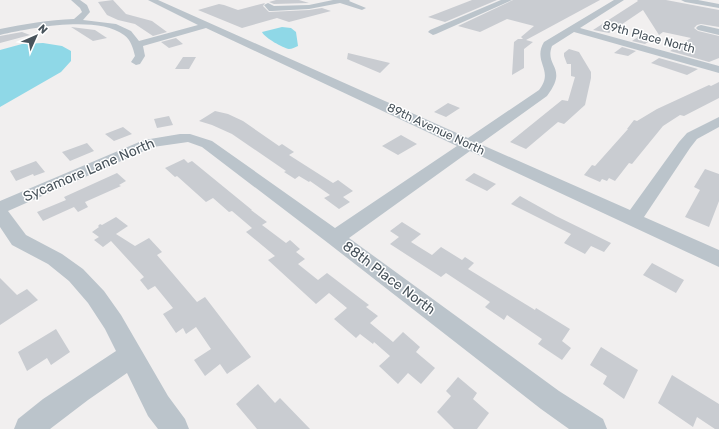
<svg xmlns="http://www.w3.org/2000/svg" width="719" height="429" viewBox="0 0 719 429" font-family="Rubik,sans-serif">
	<style>
		.water { fill: #8fd8e7 }
		.building { fill: #c9ccd1 }
		.lines { fill: none; stroke-linecap: round; stroke-linejoin: round }
		.minor { fill: #bbc4cb; fill-rule: evenodd }
		.labels { text-anchor: middle; dominant-baseline: central; stroke-width: 3; stroke-linejoin: round; paint-order: stroke }
		.far-street-label { font-size: 12px; fill: #48535b; stroke: #fff }
		.street-label { font-size: 14px; fill: #48535b; stroke: #fff }
	</style>
	<rect width="100%" height="100%" fill="#f1efef"/>
	<!-- water -->
	<path class="water" d="M282,27L291,28L296,32L298,46C295,47 292,49 289,49C283,48 265,38 262,32Z
		M43,43L62,46L71,51V61L61,72L0,107V50L22,44Z"/>
	<!-- building -->
	<path class="building" d="M113,0L126,14L152,21L167,32L153,36L135,24L118,20L107,15L98,2Z
		M276,0H299L309,3L274,4L269,2Z
		M472,0H497L445,22L428,17Z
		M513,0H600L526,40L533,42L524,49V68L512,75L514,42L518,39H523L521,37L534,26L507,19L480,32L458,26Z
		M637,0H666L719,10V27L701,24L697,25L694,28L698,31L719,36V58L709,62L670,51L691,38L663,32L659,35L643,10L609,33L593,30L638,1Z
		M265,3L263,6L269,12L309,10L322,8L331,11L289,22L277,18L242,28L198,10L219,4L224,5L238,10Z
		M71,27L95,30L107,38L93,41Z
		M22,32L30,35L0,43V36Z
		M641,35L654,38L645,44L632,41Z
		M176,38L183,44L169,48L161,42Z
		M622,47L636,51L628,56L614,53Z
		M569,49L579,52L591,72V78L585,105L564,124L558,122L526,149L510,142L562,100L568,101L575,77L571,76V64H567L564,56V53Z
		M348,53L390,63L380,73L347,59Z
		M183,57H196L189,69H175Z
		M659,58L698,69L687,75L651,63Z
		M719,82V98L684,116L680,115L663,126L632,164L629,163L615,181L609,178L607,181L602,179L600,182L584,175L592,165L595,166L628,129H627L634,120L637,121L657,109L709,85L711,86Z
		M448,103L460,108L446,117L434,112Z
		M215,111L228,114L243,121L279,146L282,144L294,152L289,155L333,183L338,180L353,191L343,197L350,202L339,209L324,198L330,195L310,181L309,182L299,176L295,179L284,172L286,171L232,134L212,125L199,121Z
		M169,116L173,125L157,128L154,119Z
		M123,127L132,134L114,141L105,134Z
		M401,135L417,144L398,155L382,146Z
		M87,143L94,151L70,161L62,152Z
		M184,159L188,163L192,161L252,210H251L267,222L262,225L286,243L290,240L300,249L296,252L305,259L298,264L318,280L327,273L369,305L366,307L378,316L370,323L393,342L403,332L420,347L416,352L435,368L421,384L408,373L398,384L379,366L390,356L374,342L373,344L360,334L356,338L334,319L347,308L329,293L316,304L268,260L275,256L246,232L252,228L232,211L229,212L213,198L206,202L177,176L175,177L165,168Z
		M36,161L45,172L34,176L33,174L16,181L10,171Z
		M705,169L719,174V201L709,227L685,217L700,190L694,187Z
		M117,173L126,181L119,185L121,186L85,202L88,207L78,212L74,207L43,221L37,212L66,200L64,197Z
		M474,173L496,184L487,191L465,180Z
		M520,196L556,216L611,243L604,252L591,246L585,254L564,243L571,234L511,204Z
		M116,217L128,226L116,234L135,246L149,238L162,252L157,255L197,302L205,297L251,357L227,374L220,364L205,376L194,360L211,349L196,327L186,334L183,328L176,333L163,314L173,308L155,286L148,290L140,280L144,277L111,241L103,247L94,240L99,237L92,232L99,227L98,226L100,224L102,225Z
		M402,222L421,234L411,242L432,255L441,247L462,260L465,257L474,263L468,269L535,310L536,308L570,329L562,341L571,348L562,360L538,344L542,339L507,315L504,320L485,307L490,302L446,273L441,277L390,244L399,237L390,231Z
		M652,263L684,280L676,293L643,275Z
		M0,278L17,295L27,289L38,300L0,325Z
		M56,329L70,352L51,365L47,358L27,371L18,352Z
		M601,347L638,370L624,399L603,384L607,376L590,365Z
		M672,375L719,404V429H715L697,417L693,427L658,403Z
		M458,377L477,393L473,399L489,413L477,429H454L437,412L451,396L446,391Z
		M258,384L275,403L280,398L310,429H257L236,404Z"/>
	<g class="lines">
		<!-- minor -->
		<path class="minor" d="M71,0H80L87,5L90,12L83,20L116,24L131,31L139,41L198,25L148,0H158L468,138L539,90C555,70 532,62 544,42L614,0H624L580,28L719,66V73L574,32L552,46C544,67 569,67 547,96L480,144L630,210L679,142L687,133L719,117V127L697,139L690,148L644,217L719,250V267L470,151L349,238L559,391L603,419L607,429H569L541,409L328,243L202,147L188,142L153,147L8,211L26,235L62,254L83,269L104,291L121,315L168,396L185,419L189,429H158L148,416L127,373L88,400L50,429H14L18,419L43,399L116,351L105,329L88,303L69,281L48,264L12,245L0,227V201L144,140L180,134H190L212,141L335,228L457,146L206,28L143,46L145,56L140,64L136,65L131,62L135,56C133,48 131,40 124,35C97,15 31,28 0,35V29C24,24 49,20 74,19L82,12L80,8Z
			M333,0H350L349,1L366,8L362,10L340,3L309,9L272,11H269L264,5L268,3L274,6L309,5Z
			M501,0H512L436,34L433,35L428,32L430,30Z
			M681,0H698L719,4V8L685,2Z
			M701,25L719,29V35L698,30L696,28L698,26Z"/>
	</g>
	<g class="labels">
		<!-- far-street labels -->
		<g class="far-street-label">
			<text transform="translate(649 37) rotate(15)">89th Place North</text>
			<text transform="translate(436 129) rotate(25)">89th Avenue North</text>
		</g>
		<!-- street labels -->
		<g class="street-label">
			<text transform="translate(89 170) rotate(-23)">Sycamore Lane North</text>
			<text transform="translate(389 278) rotate(37)">88th Place North</text>
		</g>
	</g>
	<!-- north arrow -->
	<g transform="translate(36 36) rotate(45)" stroke="#ffffff" stroke-width="3" paint-order="stroke">
	<path d="M0-3L7 15L0 10L-7 15Z" fill="#48535b"/>
	<text y="-6" font-size="11" font-weight="bold" text-anchor="middle" fill="#48535b">N</text>
	</g>
</svg>
